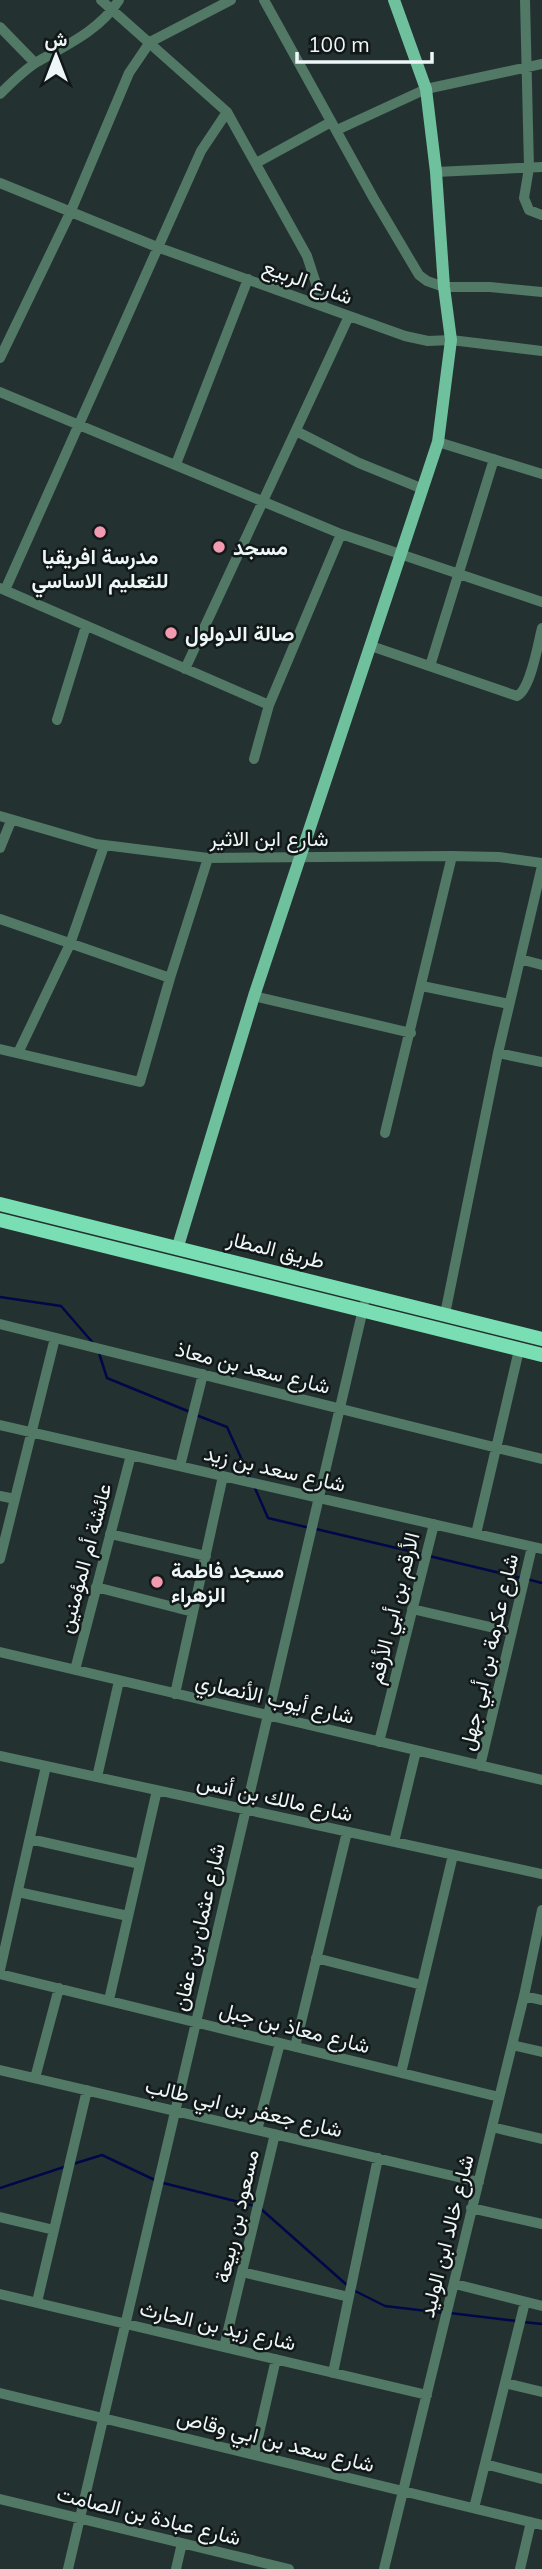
<svg xmlns="http://www.w3.org/2000/svg" width="542" height="2569" viewBox="0 0 542 2569" font-family="Mulish,Vazirmatn,sans-serif">
	<style>
		.lines { fill: none; stroke-linecap: round; stroke-linejoin: round }
		.stream { stroke: #000847; stroke-width: 2.5 }
		.minor { stroke: #527866; stroke-width: 10 }
		.major { stroke: #6fc19d; stroke-width: 12 }
		.highway { stroke: #79deb3; stroke-width: 14 }
		.poi-dot { fill: #f29ab0; stroke: #121718; stroke-width: 2.5 }
		.labels { text-anchor: middle; dominant-baseline: central; stroke-width: 5; stroke-linejoin: round; paint-order: stroke }
		.street-label { font-size: 21px; fill: #eef7f7; stroke: #121718 }
		.poi-label { font-size: 21px; font-weight: bold; fill: #eef7f7; stroke: #121718; text-anchor: start }
	</style>
	<rect width="100%" height="100%" fill="#243131"/>
	<g class="lines">
		<!-- stream -->
		<path class="stream" d="M0,1297L61,1306L94,1344
			M99,1353L107,1378L190,1412
			M196,1415L227,1427L251,1480
			M254,1486L268,1518L310,1528
			M316,1529L422,1554
			M429,1556L521,1578
			M527,1579L542,1583
			M73,2164L102,2155L159,2182L255,2206
			M0,2188L67,2166
			M261,2209L348,2286
			M353,2290L385,2306L444,2313
			M450,2313L517,2321
			M523,2322L542,2324"/>
		<!-- minor -->
		<path class="minor" d="M101,0L227,112L307,256L323,305
			M264,0L374,199L419,275L427,281L444,287H490L542,292
			M525,0L529,168L524,198L529,210L542,215
			M0,27L35,63
			M0,94C11,83 24,70 37,62C67,45 100,30 119,0
			M337,130L426,89L542,64
			M256,163L331,122
			M436,172L542,167
			M0,183L157,247L405,336L428,341L451,340L542,351
			M0,358L70,213L129,73L150,42L231,0
			M0,392L341,534L542,602
			M296,431L359,463L423,489
			M438,442L542,474
			M176,464L248,279
			M0,588L269,705
			M5,590L201,151L227,112
			M371,646L517,696C531,689 538,643 542,628
			M430,666L494,459
			M185,669L349,316
			M57,720L86,626
			M254,759L269,705L341,534
			M0,816L96,844L208,858L452,856L499,857L542,863
			M0,848L11,821
			M0,919L170,978
			M520,959L542,965
			M422,986L509,1004
			M254,996L411,1033
			M0,1049L140,1082L170,978L208,858
			M18,1053L70,944L104,846
			M498,1053L542,1062
			M385,1133L452,856
			M445,1314L498,1053L542,866
			M0,1324L542,1459
			M0,1425L542,1549
			M180,1466L203,1374
			M0,1496L15,1499
			M110,1534L206,1556
			M476,1534L519,1350
			M0,1559L55,1338
			M96,1587L193,1612
			M412,1609L512,1632
			M0,1652L542,1780
			M75,1670L131,1455
			M175,1694L223,1476
			M379,1742L434,1524
			M0,1756L542,1874
			M480,1766L532,1547
			M97,1777L119,1681
			M30,1839L140,1864
			M394,1842L416,1751
			M18,1892L128,1916
			M316,1958L422,1985
			M0,1970L46,1766
			M0,1974L499,2097
			M524,1996L542,2000
			M109,2000L157,1790
			M512,2045L542,2052
			M295,2047L347,1832
			M0,2070L479,2182
			M401,2073L453,1855
			M35,2078L59,1988
			M492,2127L542,2139
			M257,2130L280,2043
			M471,2208L542,2224
			M0,2217L54,2230
			M242,2272L349,2297
			M455,2284L542,2306
			M0,2294L427,2395
			M37,2302L87,2090
			M224,2347L275,2134
			M333,2373L378,2158
			M505,2383L542,2392
			M0,2393L542,2525
			M254,2455L276,2359
			M485,2464L542,2479
			M0,2499L289,2569
			M474,2508L525,2302
			M68,2569L364,1305
			M176,2569L182,2543
			M384,2569L524,1996L542,1910
			M520,2569L531,2522"/>
		<!-- major -->
		<path class="major" d="M178,1246L254,996L438,442L451,340L444,287L436,172L426,89L394,0"/>
		<!-- highway -->
		<path class="highway" d="M0,1204L542,1339
			M0,1220L542,1355"/>
	</g>
	<!-- markers -->
	<g class="poi-dot">
		<circle cx="100" cy="532" r="7"/>
		<circle cx="219" cy="547" r="7"/>
		<circle cx="171" cy="633" r="7"/>
		<circle cx="157" cy="1582" r="7"/>
	</g>
	<g class="labels">
		<!-- street labels -->
		<g class="street-label">
			<text transform="translate(308 281) rotate(20)">شارع الربيع</text>
			<text x="269" y="838">شارع ابن الاثير</text>
			<text transform="translate(276 1249) rotate(14)">طريق المطار</text>
			<text transform="translate(253 1367) rotate(14)">شارع سعد بن معاذ</text>
			<text transform="translate(275 1468) rotate(13)">شارع سعد بن زيد</text>
			<text transform="translate(84 1558) rotate(-75)">عائشة أم المؤمنين</text>
			<text transform="translate(393 1608) rotate(-76)">الأرقم بن أبي الأرقم</text>
			<text transform="translate(488 1652) rotate(-77)">شارع عكرمة بن أبي جهل</text>
			<text transform="translate(275 1698) rotate(13)">شارع أيوب الأنصاري</text>
			<text transform="translate(275 1797) rotate(12)">شارع مالك بن أنس</text>
			<text transform="translate(198 1927) rotate(-77)">شارع عثمان بن عفان</text>
			<text transform="translate(295 2027) rotate(14)">شارع معاذ بن جبل</text>
			<text transform="translate(244 2107) rotate(13)">شارع جعفر بن ابي طالب</text>
			<text transform="translate(236 2216) rotate(-77)">مسعود بن ربيعة</text>
			<text transform="translate(446 2236) rotate(-76)">شارع خالد ابن الوليد</text>
			<text transform="translate(218 2325) rotate(13)">شارع زيد بن الحارث</text>
			<text transform="translate(276 2440) rotate(14)">شارع سعد بن ابي وقاص</text>
			<text transform="translate(149 2515) rotate(14)">شارع عبادة بن الصامت</text>
		</g>
		<!-- poi labels -->
		<g class="poi-label">
			<text x="233" y="547">مسجد</text>
			<text x="100" y="556" text-anchor="middle">مدرسة افريقيا<tspan x="100" dy="24">للتعليم الاساسي</tspan></text>
			<text x="185" y="633">صالة الدولول</text>
			<text x="171" y="1570">مسجد فاطمة<tspan x="171" dy="24">الزهراء</tspan></text>
		</g>
	</g>
	<!-- north arrow -->
	<g transform="translate(56 56)" stroke="#121718" stroke-width="5" paint-order="stroke">
	<path d="M0-5L12 26L0 18L-12 26Z" fill="#eef7f7"/>
	<text y="-10" font-size="19" font-weight="bold" text-anchor="middle" fill="#eef7f7">ش</text>
	</g>
	<!-- scale -->
	<path d="M297 52v10h135v-10" fill="none" stroke="#eef7f7" stroke-width="3.5"/>
	<text x="308" y="52" font-size="21" fill="#eef7f7" stroke="#121718" stroke-width="5" paint-order="stroke">100 m</text>
</svg>
